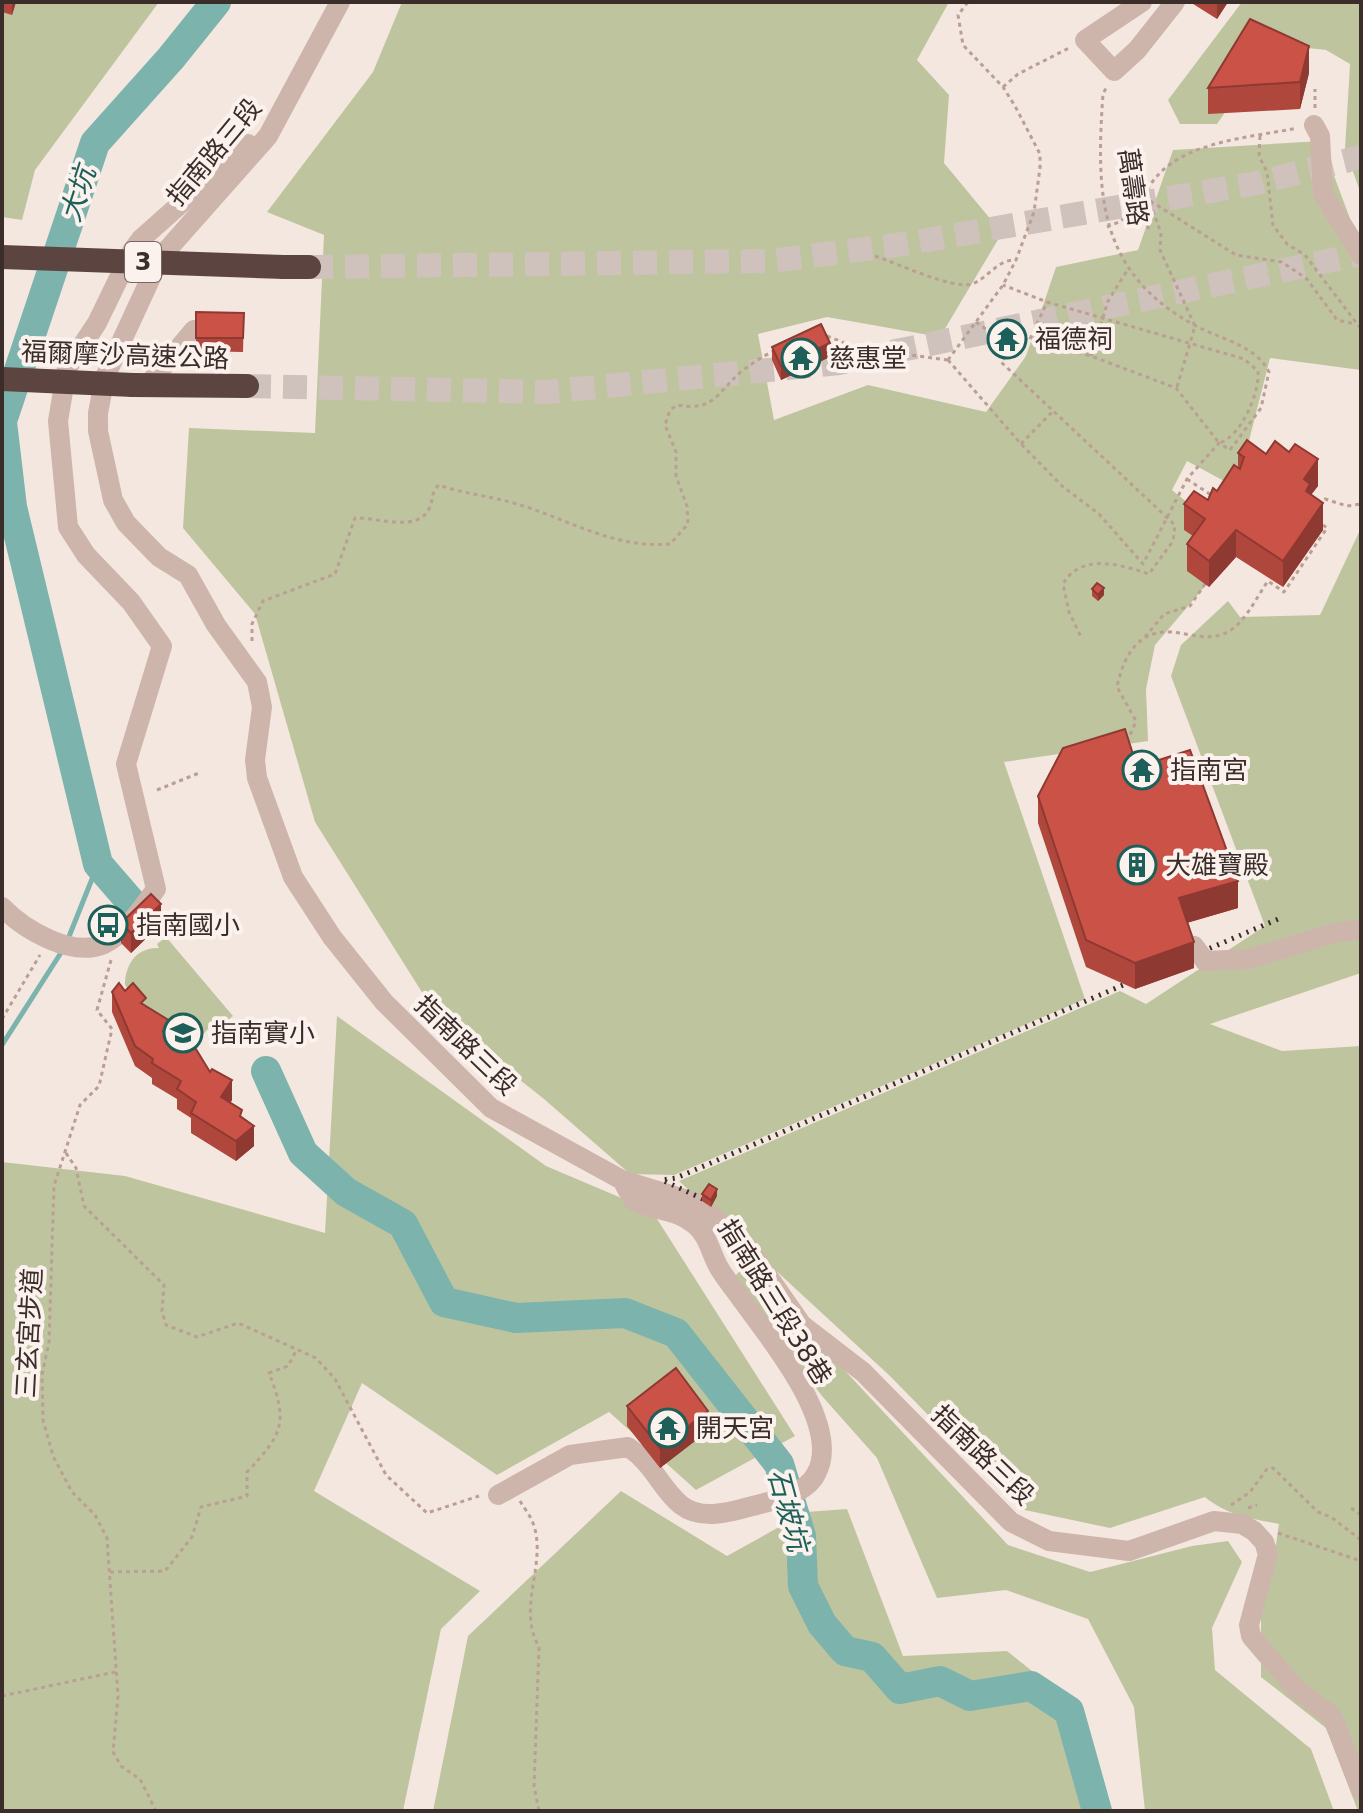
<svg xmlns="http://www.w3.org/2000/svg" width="1363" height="1813" viewBox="0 0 1363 1813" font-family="'DejaVu Sans','Noto Sans TC',sans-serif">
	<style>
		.green { fill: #bec59e }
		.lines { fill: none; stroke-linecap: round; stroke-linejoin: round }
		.stream { stroke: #7db3ad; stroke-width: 5 }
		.river { stroke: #7db3ad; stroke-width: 30 }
		.highway-tunnel { stroke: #cfc2bc; stroke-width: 24; stroke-dasharray: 24 12; stroke-linecap: butt }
		.path { stroke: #ba9f94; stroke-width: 3; stroke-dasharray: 4 4; stroke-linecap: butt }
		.minor { stroke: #ceb5ab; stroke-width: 20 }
		.highway { stroke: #5c4541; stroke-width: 24 }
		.rail { stroke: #3b2d2a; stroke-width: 5; stroke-dasharray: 2 6; stroke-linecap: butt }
		.minor-bridge { stroke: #ceb5ab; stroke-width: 20 }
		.highway-bridge { stroke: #5c4541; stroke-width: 24 }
		.wall { fill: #af473d }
		.shaded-wall { fill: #8e3932 }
		.building { fill: #cb5247; stroke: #8e3932; stroke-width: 2 }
		.labels { text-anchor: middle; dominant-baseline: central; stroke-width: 8; stroke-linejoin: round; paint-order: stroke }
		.shield { fill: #fbf2ed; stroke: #756864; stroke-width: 2 }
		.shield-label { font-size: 24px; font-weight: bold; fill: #3b2d2a }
		.street-label { font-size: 26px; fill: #3b2d2a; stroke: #fbf2ed }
		.poi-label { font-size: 26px; fill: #3b2d2a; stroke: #fbf2ed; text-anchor: start }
		.water-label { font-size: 28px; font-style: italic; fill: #1d5f59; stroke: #fbf2ed }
	</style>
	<rect width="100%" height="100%" fill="#f4e7e0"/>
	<!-- green -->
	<path class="green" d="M2,2H159L35,170L22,220L2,217Z
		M402,2H949L917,60L949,95L944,163L1002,233L940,337L827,317L758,334L774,420L868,385L986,412L1026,356L1056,267L1138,250L1173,150L1321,141L1361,248V370L1270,358L1237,488L1187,461L1172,490L1211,522L1218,571L1155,645L1146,689L1148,741L1004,762L1085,999L674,1175L630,1174L544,1099L435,1013L315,822L255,614L183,528L189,428L315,433L324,235L267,212L373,72Z
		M1242,2H1361V194L1345,149L1350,64L1326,50L1272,44L1217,124H1180L1168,100Z
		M1361,528V973L1210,1024L1282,1051L1361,1046V1811H1358L1326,1728L1261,1677V1601L1272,1572L1279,1524C1253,1519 1226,1515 1205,1497L1110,1528L1020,1509L890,1376L679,1181L1120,991L1146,1004L1265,926L1171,676L1181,645L1228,601L1240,617L1320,615Z
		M166,937L233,1016L222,1025L215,1016C207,1037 195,1041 174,1041L125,985C125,964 137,947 159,948L157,944Z
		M337,1016L546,1166L652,1211L795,1436L696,1490L609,1412L497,1475L362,1383L314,1491L480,1591L441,1629L403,1811H2V1162L125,1176L325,1233Z
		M746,1265L1008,1545L1090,1572L1192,1546L1228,1541L1242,1562L1212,1628L1215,1670L1311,1749L1334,1811H1145L1134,1707L1088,1619L1006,1590L937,1598L877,1458L822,1396L733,1278Z
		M621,1491L727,1556L806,1512L847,1509L903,1656L1007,1651L1071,1702L1087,1811H433L468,1636Z"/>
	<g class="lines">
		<!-- stream -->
		<path class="stream" d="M68,939L98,864
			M2,1045L64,948"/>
		<!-- river -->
		<path class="river" d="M2,421L95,143L171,58L216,2
			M2,422L12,507L98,864L143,916
			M266,1071L303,1153L346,1192L403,1224L444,1302L516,1318L625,1313L676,1333L779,1464L801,1536L803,1586L822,1624L845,1651L872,1657L900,1689L940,1681L970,1696L1031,1686L1069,1711L1097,1811"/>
		<!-- highway-tunnel -->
		<path class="highway-tunnel" d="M309,267L771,261L904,244L1257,183L1361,157
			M247,386L546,392L839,363L1361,254"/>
		<!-- path -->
		<path class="path" d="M1003,87L1018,74L1071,47
			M1315,108V89
			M1260,136L1259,156L1267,172L1273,225L1287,244L1305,255L1361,329
			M1144,197C1167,141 1245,139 1297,128
			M1149,203L1144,218L1150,232
			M1150,203L1161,233L1160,250L1195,326L1177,387
			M1107,227L1121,221L1144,197L1236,255L1282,262L1307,279L1337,320L1355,324
			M875,256C896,263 954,290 972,284C988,278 998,259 1016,260
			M976,322L998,338L1002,333L1091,356L1176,388L1219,443C1241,437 1260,392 1258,371L1244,359L1047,302L1003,285
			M827,336L857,348L948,360
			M1021,338L1001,362L1175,525L1173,541L1149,574C1122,565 1081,552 1063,584L1069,612L1081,637
			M1030,339L1047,302
			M1091,356L1108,301L1128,269
			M948,360L1021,444L1062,486L1099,514L1143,564L1187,479L1219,443L1230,450L1261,408L1269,372C1255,345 1223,340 1198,327C1097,274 1096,193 1103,94L1107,86
			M948,360L1003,285L1016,260L1034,212L1040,168V154L1015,106L1003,87L963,45L958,15L968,2
			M1021,444L1054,410
			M1187,479L1211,495
			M1318,504L1325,499L1347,506L1361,504
			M1145,637L1164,614L1190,606L1207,581
			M252,641V624L263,601L335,574L355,518C376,517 417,533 429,509C434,499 430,493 439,485C464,494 491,496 517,504C568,519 614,549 670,544L688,524L687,506L676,476V452L665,425L670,410L677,405C715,412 717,392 742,371C752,363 764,356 775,350
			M1127,742L1136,721L1117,687C1123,659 1136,630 1171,632C1187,633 1204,640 1220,635C1243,629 1255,599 1268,581L1284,592L1327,528L1322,524
			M157,790L199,773
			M111,960L97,1010L112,1029L99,1086L80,1105L54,1186L49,1342L42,1375L43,1420L53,1456L72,1492L95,1515L107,1538L118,1696L113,1752L121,1766L140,1779L156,1811
			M2,1019L40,955
			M66,1153L76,1168L84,1206L164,1285L162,1311L166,1325L197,1337L238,1323L316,1358L335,1379L386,1475L427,1513L479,1496
			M520,1501C524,1508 530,1515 533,1523C548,1563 516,1607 539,1647L534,1786L539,1811
			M1231,1505L1250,1492L1267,1469L1273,1468L1318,1512L1331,1517L1361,1540
			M1248,1508L1257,1505
			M1351,1508L1361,1515
			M1278,1533L1361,1561
			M110,1572L165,1571L192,1537L201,1507L247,1496V1472C282,1435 289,1423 269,1373L288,1366L296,1351
			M2,1696L115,1672"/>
		<!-- minor -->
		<path class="minor" d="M340,2L268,136L160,258L105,377L98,413V431L113,500L126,523L159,557L188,575L216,625L257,682L262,707L255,760L257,778L293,877L332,937L384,1002L491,1108L622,1180L691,1201L708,1212L749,1249L802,1325L863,1372L1011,1522L1049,1541L1129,1551L1214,1521L1242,1524L1254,1531L1264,1542L1268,1554L1249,1625L1251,1636L1296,1689L1332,1716L1361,1790
			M1142,2L1085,40L1114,71L1137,50L1175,2
			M1314,125L1320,136L1323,194L1361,255
			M147,386L194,330
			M2,907C24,930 72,958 104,944C124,935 143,907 156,889L126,764L162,646L131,602L86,555L68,527L58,421L67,368L97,323L132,251L141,239L248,144
			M1205,961L1249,959L1338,932L1361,930
			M498,1495L570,1455L628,1447C654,1464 661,1489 681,1505C701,1521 731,1512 752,1506C773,1501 805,1495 816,1474C844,1425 766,1334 739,1296C732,1286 724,1277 718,1266C710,1251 708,1235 694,1224C677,1209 652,1211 633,1200L622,1180"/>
		<!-- highway -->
		<path class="highway" d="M284,267H309
			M133,385L247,386"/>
		<!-- rail -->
		<path class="rail" d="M1173,964L1283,917
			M703,1199L662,1180L676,1178L1144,976"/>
		<!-- minor-bridge -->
		<path class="minor-bridge" d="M1194,946L1205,961"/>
		<!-- highway-bridge -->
		<path class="highway-bridge" d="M2,257L284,267
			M2,379L133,385"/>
	</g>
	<!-- wall -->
	<path class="wall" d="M2,2H16L12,15L2,12Z
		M1190,2H1228L1217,19Z
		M1309,73L1300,109L1208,114V88Z
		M196,312L244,313L243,352L196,351Z
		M772,347L830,357L781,380L772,360Z
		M1238,453L1266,454L1318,486L1311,495L1323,530L1283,587L1236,557L1209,587L1187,571V544L1193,536L1184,530V504L1208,500L1238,467Z
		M1092,589L1104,595L1098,601L1092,596Z
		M1137,767L1238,908L1187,923L1194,968L1135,989L1086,967L1038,823V796Z
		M121,923L161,924L131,953L121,943Z
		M125,991L146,1006L170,1035L196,1049L210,1072L232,1100L230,1103L242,1118L254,1146L236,1161L191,1133V1118L177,1109V1099L152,1084V1078L135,1066L112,1012V992Z
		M702,1194L717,1196L711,1207L702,1201Z
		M627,1406L708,1431L660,1468L627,1426Z"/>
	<!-- shaded-wall -->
	<path class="shaded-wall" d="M12,2H16L12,15Z
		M1217,2H1228L1217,19Z
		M1309,46V73L1300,109V82Z
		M830,343V357L781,380V366Z
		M1318,459V486L1310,496L1306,518L1304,479Z
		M1323,503V530L1283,587V561Z
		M1236,530V557L1209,587V561Z
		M1104,588V595L1098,601V595Z
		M1238,881V908L1179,925V898Z
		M161,904V924L131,953V933Z
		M1194,942V968L1135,989V963Z
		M170,1021V1041L163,1031Z
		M196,1031V1051L191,1041Z
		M232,1080V1100L221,1117V1097Z
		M254,1126V1146L236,1161V1141Z
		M717,1189V1196L711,1207V1200Z
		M708,1411V1431L660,1468V1448Z"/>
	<!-- building -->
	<path class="building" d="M1250,19L1309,46L1300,82L1208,88Z
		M196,312L244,313L243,338H196Z
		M821,324L830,343L781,366L772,347Z
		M1247,440L1266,454L1275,441L1289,452L1295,444L1318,459L1304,479L1310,484L1306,491L1323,503L1283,561L1236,530L1209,561L1187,544L1205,519L1184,504L1194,491L1208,500L1213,488L1217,491L1234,465L1240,469L1244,457L1238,453Z
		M1097,583L1104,588L1098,595L1092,589Z
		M1125,729L1137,767L1190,750L1238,881L1179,898L1194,942L1135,963L1086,940L1038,796L1063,748Z
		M151,894L161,904L131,933L121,923Z
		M119,983L125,991L133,983L146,998L141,1003L170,1021L163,1031L177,1038L185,1024L196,1031L191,1041L210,1072L212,1069L232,1080L221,1097L242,1110L240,1116L254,1126L236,1141L191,1113L196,1102L177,1089L181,1081L152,1063L153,1059L135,1046L112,992Z
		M709,1184L717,1189L711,1200L702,1194Z
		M676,1368L708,1411L660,1448L627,1406Z"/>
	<!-- icons -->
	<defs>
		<symbol id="temple-ring" viewBox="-11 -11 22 22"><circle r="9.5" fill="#fbf2ed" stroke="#1d5f59" stroke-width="1.5"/><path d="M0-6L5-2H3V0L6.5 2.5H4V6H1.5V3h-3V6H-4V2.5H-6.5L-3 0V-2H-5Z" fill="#1d5f59"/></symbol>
		<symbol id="building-ring" viewBox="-11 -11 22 22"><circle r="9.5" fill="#fbf2ed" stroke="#1d5f59" stroke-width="1.5"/><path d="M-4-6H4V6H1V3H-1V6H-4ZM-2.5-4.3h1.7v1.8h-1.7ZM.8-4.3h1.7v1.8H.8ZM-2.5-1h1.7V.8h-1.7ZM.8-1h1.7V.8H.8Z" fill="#1d5f59"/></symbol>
		<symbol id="bus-ring" viewBox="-11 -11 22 22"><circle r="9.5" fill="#fbf2ed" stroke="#1d5f59" stroke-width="1.5"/><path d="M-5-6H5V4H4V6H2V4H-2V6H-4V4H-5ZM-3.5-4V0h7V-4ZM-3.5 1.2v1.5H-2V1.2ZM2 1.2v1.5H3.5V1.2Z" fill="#1d5f59"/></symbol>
		<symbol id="school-ring" viewBox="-11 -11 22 22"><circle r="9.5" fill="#fbf2ed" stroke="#1d5f59" stroke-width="1.5"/><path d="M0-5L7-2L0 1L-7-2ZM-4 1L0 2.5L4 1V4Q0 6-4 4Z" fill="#1d5f59"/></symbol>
	</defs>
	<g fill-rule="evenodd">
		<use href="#temple-ring" x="985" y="317" width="44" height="44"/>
		<use href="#temple-ring" x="779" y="336" width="44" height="44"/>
		<use href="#temple-ring" x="1120" y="748" width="44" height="44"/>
		<use href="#building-ring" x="1115" y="843" width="44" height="44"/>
		<use href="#bus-ring" x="86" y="903" width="44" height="44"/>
		<use href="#school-ring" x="161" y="1011" width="44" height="44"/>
		<use href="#temple-ring" x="646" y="1406" width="44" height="44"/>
	</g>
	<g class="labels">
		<!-- shield labels -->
		<rect class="shield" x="125" y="242" width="36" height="40" rx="6"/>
		<g class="shield-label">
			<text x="143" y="262">3</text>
		</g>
		<!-- street labels -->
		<g class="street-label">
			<text transform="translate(214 152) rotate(-50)">指南路三段</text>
			<text transform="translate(1133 187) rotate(82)">萬壽路</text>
			<text transform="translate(125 355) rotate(2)">福爾摩沙高速公路</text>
			<text transform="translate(466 1045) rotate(44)">指南路三段</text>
			<text transform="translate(775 1302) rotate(58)">指南路三段38巷</text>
			<text transform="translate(29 1333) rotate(-87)">三玄宮步道</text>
			<text transform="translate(983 1455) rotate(44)">指南路三段</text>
		</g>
		<!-- poi labels -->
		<g class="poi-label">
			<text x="1035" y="339">福德祠</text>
			<text x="829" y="358">慈惠堂</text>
			<text x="1170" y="770">指南宮</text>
			<text x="1165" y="865">大雄寶殿</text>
			<text x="136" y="925">指南國小</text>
			<text x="211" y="1033">指南實小</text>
			<text x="696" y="1428">開天宮</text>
		</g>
		<!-- water labels -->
		<g class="water-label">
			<text transform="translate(78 194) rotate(-72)">大坑</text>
			<text transform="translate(788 1510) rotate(75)">石坡坑</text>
		</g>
	</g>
	<!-- border -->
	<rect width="1363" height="1813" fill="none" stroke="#3b2d2a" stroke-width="8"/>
</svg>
